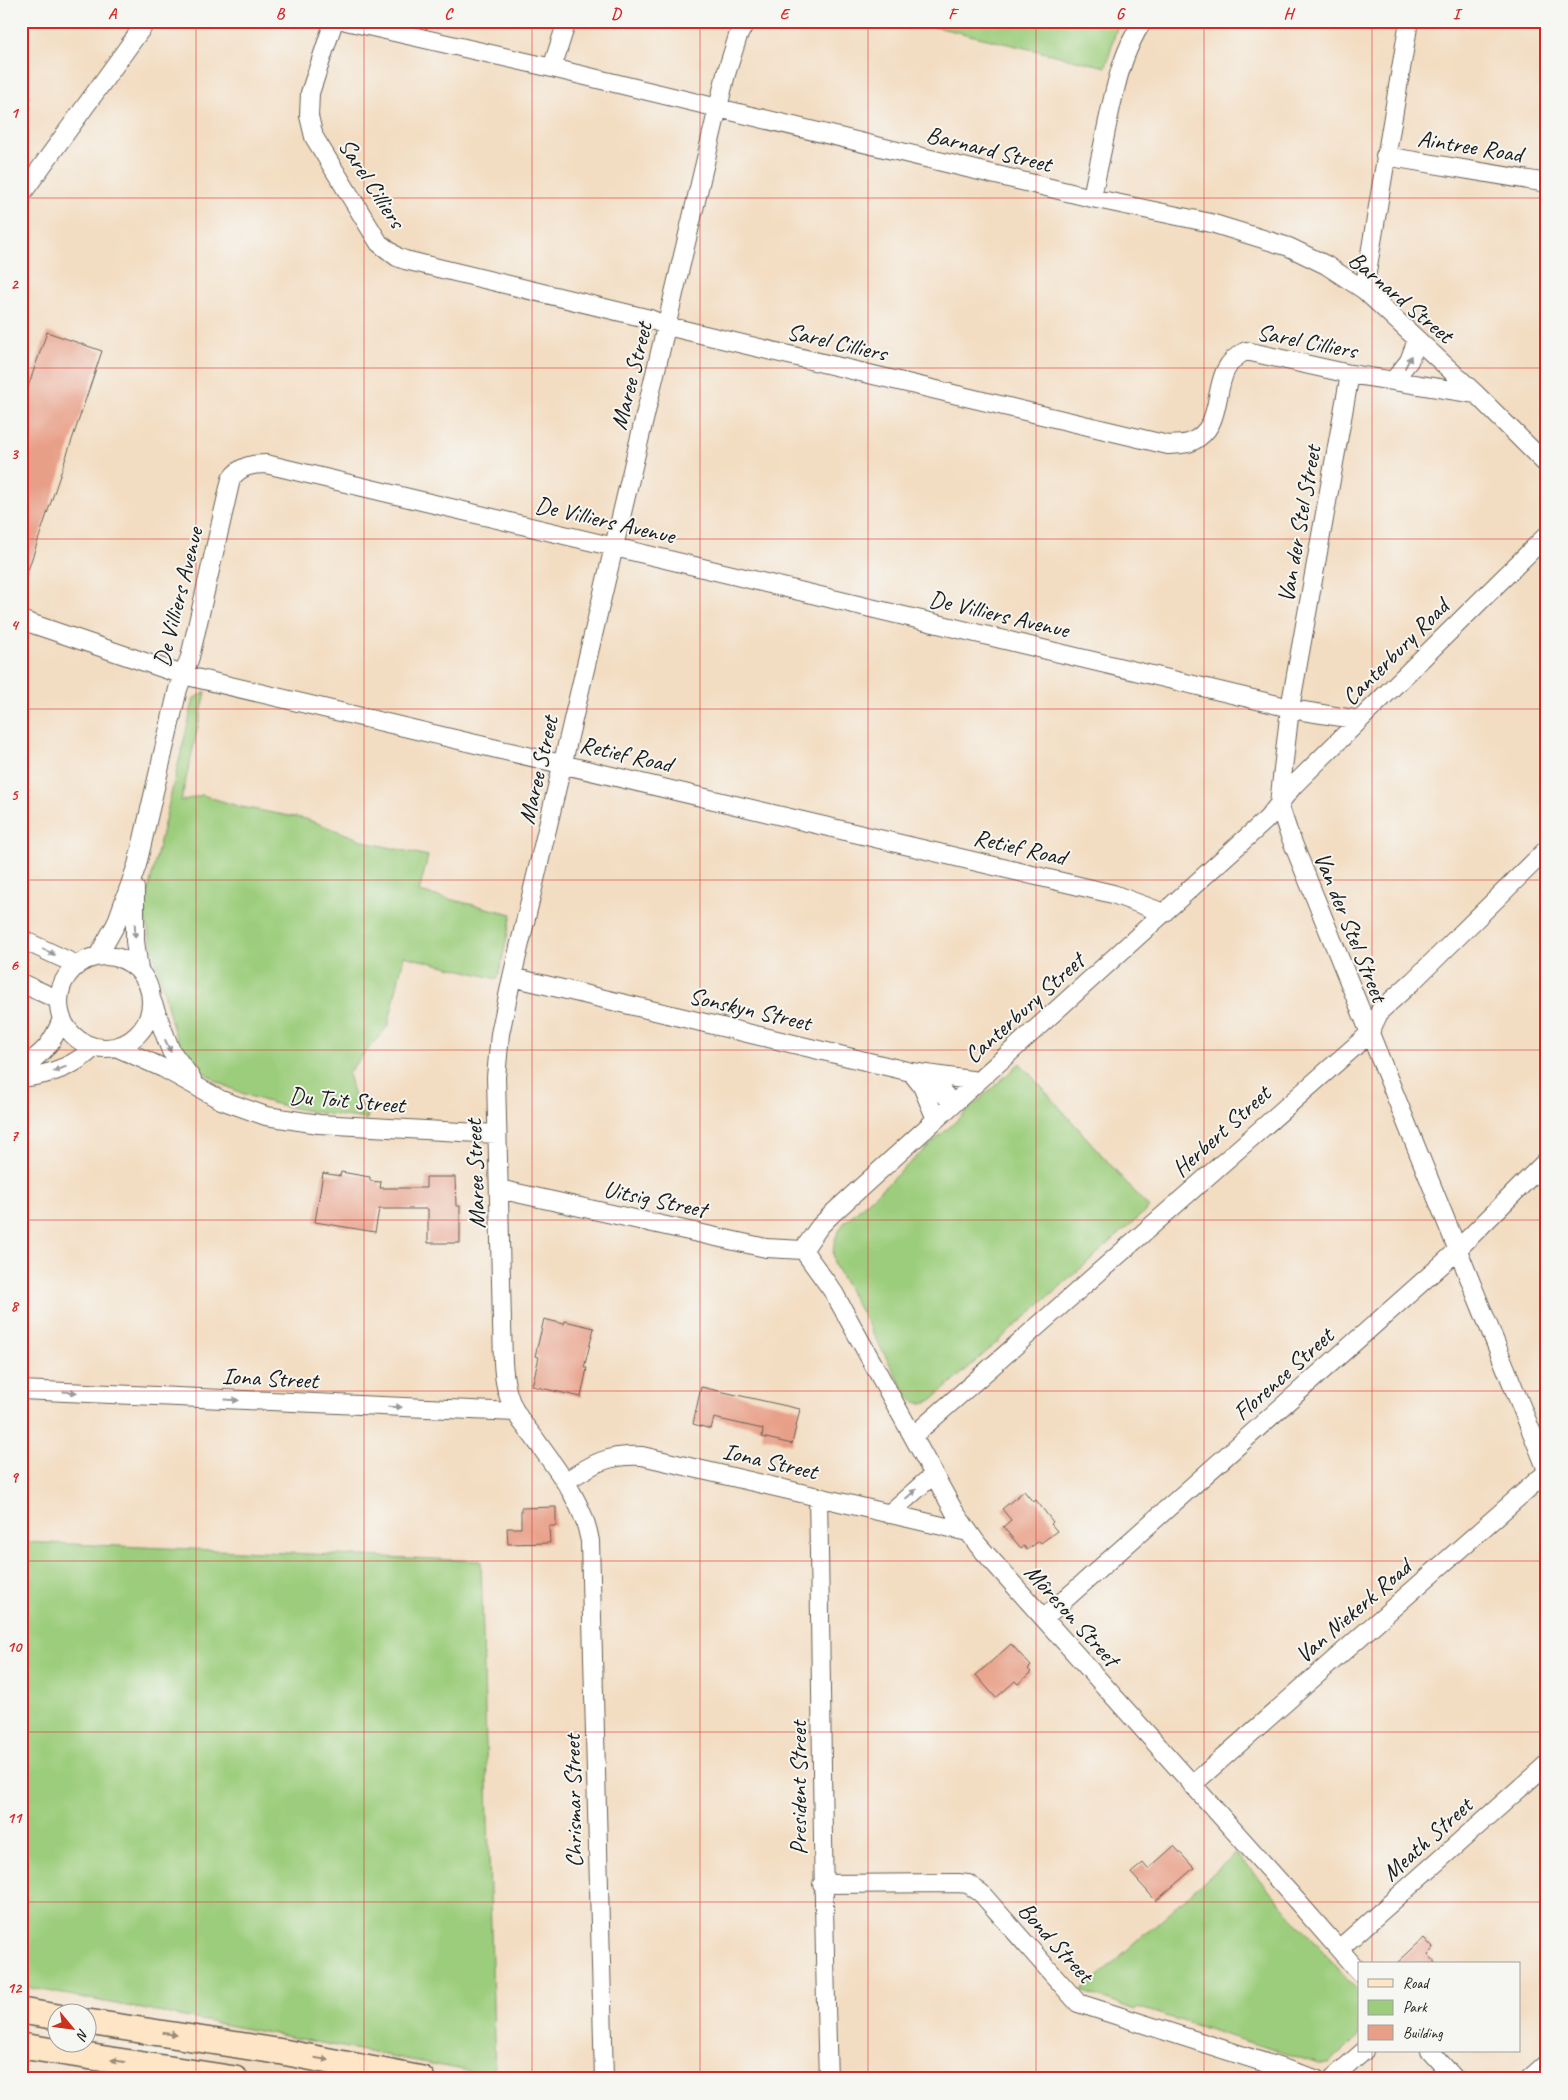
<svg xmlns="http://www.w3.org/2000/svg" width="1568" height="2100" viewBox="0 0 1568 2100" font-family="Caveat,sans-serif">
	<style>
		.green { fill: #9ccd7c; stroke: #5c744c }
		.building { fill: #e89f87 }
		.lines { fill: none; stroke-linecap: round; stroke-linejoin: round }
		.minor-casing { stroke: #676056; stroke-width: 20 }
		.secondary-casing { stroke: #676056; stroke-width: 28 }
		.minor { stroke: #fff; stroke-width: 18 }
		.secondary { stroke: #fde5c5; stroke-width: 25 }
		.oneway { fill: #999 }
		.oneway2 { fill: #988b79 }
		.grid { fill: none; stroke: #d62828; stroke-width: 1; stroke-opacity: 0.55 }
		.labels { text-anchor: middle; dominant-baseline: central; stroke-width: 4; stroke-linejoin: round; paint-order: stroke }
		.street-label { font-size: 24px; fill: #1c1c1c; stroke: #f6f6f2 }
		.neatline { fill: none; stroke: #d62828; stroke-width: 2 }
		.grid-label { font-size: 16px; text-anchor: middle; font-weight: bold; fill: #d62828 }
	</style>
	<rect width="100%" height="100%" fill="#f6f6f2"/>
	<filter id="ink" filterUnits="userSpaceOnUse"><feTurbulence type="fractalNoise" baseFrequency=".02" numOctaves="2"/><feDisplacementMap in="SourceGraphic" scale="10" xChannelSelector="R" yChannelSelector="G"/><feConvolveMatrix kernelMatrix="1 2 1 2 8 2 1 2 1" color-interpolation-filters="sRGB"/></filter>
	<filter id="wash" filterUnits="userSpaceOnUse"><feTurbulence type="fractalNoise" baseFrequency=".0096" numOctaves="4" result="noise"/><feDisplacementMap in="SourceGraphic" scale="20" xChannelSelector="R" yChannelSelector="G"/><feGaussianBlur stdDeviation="1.12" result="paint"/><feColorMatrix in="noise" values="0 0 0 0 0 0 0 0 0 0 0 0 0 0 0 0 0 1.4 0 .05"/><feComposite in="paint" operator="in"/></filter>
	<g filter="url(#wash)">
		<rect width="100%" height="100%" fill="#f3ddc2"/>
		<!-- green -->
		<path class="green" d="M910,21H1123L1116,30L1106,67Z
			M206,692L181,801L202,795L241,807L306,819L370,843L428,856L419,892L512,914L498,979L404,956L388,1026L348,1073L355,1102L369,1107L367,1119C310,1112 214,1102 181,1047C173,1034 170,1015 166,1000C159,973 152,946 145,918V904L194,698Z
			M1020,1063L1149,1208L933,1399C922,1406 912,1404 906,1393L834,1264C832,1247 834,1235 845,1222Z
			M21,1542L481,1561L495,2076L21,1986Z
			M1236,1853L1359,1992V2036L1328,2064H1319L1137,2007L1135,2010L1081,1991Z"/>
		<g id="blocks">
			<!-- building -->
			<path class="building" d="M47,332L102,351L24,582L21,581V407Z
				M341,1172L370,1177V1181L381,1182L380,1188H426V1177H455L456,1206H460V1243H428V1209H379L375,1232L315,1222L323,1173L340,1176Z
				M544,1319L564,1324L565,1321L594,1328L584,1368H587L581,1397L532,1386L539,1357L535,1356Z
				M701,1387L800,1409L792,1444L762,1437L763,1429L714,1418L711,1429L693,1424Z
				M1024,1491L1033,1502L1036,1500L1053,1522L1051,1524L1057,1531L1041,1543L1039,1541L1027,1550L1024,1546L1021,1548L1003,1527L1011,1520L1002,1509Z
				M556,1507V1526H549L550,1543L508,1544L507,1528H521V1508Z
				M1011,1644L1031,1666L1028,1669L1031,1672L1018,1684L1015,1681L996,1698L976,1675Z
				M1174,1846L1194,1868L1156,1901L1131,1873L1143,1863L1148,1869Z
				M1424,1938L1434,1949L1428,1955L1436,1964H1396Z"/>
		</g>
	</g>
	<g filter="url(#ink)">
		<use href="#blocks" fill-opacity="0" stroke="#676056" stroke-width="1"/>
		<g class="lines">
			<defs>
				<path id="minor" d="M334,21L310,93L309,116L314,137L379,243L397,257L405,260L650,319L667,326L1168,445C1175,444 1185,445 1191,442C1232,423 1204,370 1246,351L1350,374L1476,394
					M346,21L552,68L1092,198L1211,223L1289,247L1326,265L1364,290L1476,394L1547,465
					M552,68L567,21
					M1385,156L1547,183
					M21,195L147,21
					M1092,198C1096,175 1102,153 1106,130C1114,93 1121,53 1143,21
					M1364,290L1409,21
					M1350,374L1290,708L1279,804L1288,831C1373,1045 1461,1257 1547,1470
					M1393,381L1409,361L1417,340
					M21,620L183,675L1113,894L1164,913
					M135,888V941L139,970
					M21,939L77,965
					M59 1002a46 46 0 1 1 92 0a46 46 0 1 1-92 0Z
					M98,956L116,924L137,865L178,689L190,657L231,479C240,466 252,464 266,464L1303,711L1360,720
					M512,977L911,1072L978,1081
					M21,983L59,1000
					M152,1001L171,1051L192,1079
					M116,1047L163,1068L221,1100L266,1116L319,1124L496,1134
					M21,1068C44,1053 52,1044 62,1019
					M911,1072L922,1086L936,1119
					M918,1075L937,1086L953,1104
					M21,1078C48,1075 75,1067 94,1047
					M499,1189L766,1248L803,1250
					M803,1250L820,1226L834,1212L1267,819L1294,785L1547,535
					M803,1250L834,1293L954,1511L978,1545L1296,1900L1359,1972
					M21,1390L516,1412
					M913,1436L1369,1034L1380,1011L1413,981L1547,849
					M565,1482C592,1464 608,1454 642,1456L968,1532
					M818,1497C822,1691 822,1885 828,2079
					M889,1514L934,1474
					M1044,1618L1448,1259L1547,1160
					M1192,1785L1547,1472
					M822,1884L958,1883L968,1884L981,1893L1078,2003L1316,2079
					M1339,1949L1547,1764
					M1430,2051L1455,2079
					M604,2079L590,1541C583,1500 556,1469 533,1436C524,1425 515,1414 510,1400C505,1388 504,1376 503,1363L496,1077L500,1034L512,977L726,74L738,36L746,21
					M1332,2079L1364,2051
					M1529,2079L1547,2063"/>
				<path id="secondary" d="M21,2011L58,2017
					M88,2022L283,2052L422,2079
					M21,2046L235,2079"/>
			</defs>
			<!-- minor casing -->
			<use href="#minor" class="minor-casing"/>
			<!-- secondary casing -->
			<use href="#secondary" class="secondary-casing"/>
			<!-- minor -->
			<use href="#minor" class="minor"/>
			<!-- secondary -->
			<use href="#secondary" class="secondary"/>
		</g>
		<!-- one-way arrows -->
		<defs><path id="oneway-solid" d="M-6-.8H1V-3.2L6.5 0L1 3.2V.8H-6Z" transform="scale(1.25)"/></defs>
		<g class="oneway">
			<use href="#oneway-solid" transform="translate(1408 362) rotate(-63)"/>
			<use href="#oneway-solid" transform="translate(135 931) rotate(89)"/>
			<use href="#oneway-solid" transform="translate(49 952) rotate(25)"/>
			<use href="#oneway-solid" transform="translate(168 1046) rotate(65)"/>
			<use href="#oneway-solid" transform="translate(60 1069) rotate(159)"/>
			<use href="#oneway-solid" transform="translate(70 1392) rotate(3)"/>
			<use href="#oneway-solid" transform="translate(232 1400) rotate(3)"/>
			<use href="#oneway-solid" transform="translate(395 1407) rotate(2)"/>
			<use href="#oneway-solid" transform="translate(911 1494) rotate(-42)"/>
		</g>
		<g class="oneway2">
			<use href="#oneway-solid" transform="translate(170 2034) rotate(9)"/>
			<use href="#oneway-solid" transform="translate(322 2059) rotate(10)"/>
			<use href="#oneway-solid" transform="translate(118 2061) rotate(-171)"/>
		</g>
	</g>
	<!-- grid -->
	<path class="grid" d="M196,21V2079M364,21V2079M532,21V2079M700,21V2079M868,21V2079M1036,21V2079M1204,21V2079M1372,21V1964M21,198H1547M21,368H1547M21,539H1547M21,709H1547M21,880H1547M21,1050H1547M21,1220H1547M21,1391H1547M21,1561H1547M21,1732H1547M21,1902H1547M1372,2051V2079"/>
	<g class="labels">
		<!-- street labels -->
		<g class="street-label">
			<text transform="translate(1470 146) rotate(9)">Aintree Road</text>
			<text transform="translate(989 149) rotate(14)">Barnard Street</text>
			<text transform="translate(372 183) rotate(57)">Sarel Cilliers</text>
			<text transform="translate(1401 297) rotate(40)">Barnard Street</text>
			<text transform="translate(1307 341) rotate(11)">Sarel Cilliers</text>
			<text transform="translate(837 342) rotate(13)">Sarel Cilliers</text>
			<text transform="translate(631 376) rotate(-76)">Maree Street</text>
			<text transform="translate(605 520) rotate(13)">De Villiers Avenue</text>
			<text transform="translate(1299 524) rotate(-80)">Van der Stel Street</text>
			<text transform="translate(178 597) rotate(-76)">De Villiers Avenue</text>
			<text transform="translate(999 614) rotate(13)">De Villiers Avenue</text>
			<text transform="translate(1395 652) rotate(-45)">Canterbury Road</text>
			<text transform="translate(626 754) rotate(13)">Retief Road</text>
			<text transform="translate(538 770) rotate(-77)">Maree Street</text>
			<text transform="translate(1020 847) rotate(13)">Retief Road</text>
			<text transform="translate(1351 927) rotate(68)">Van der Stel Street</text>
			<text transform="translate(1024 1008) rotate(-42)">Canterbury Street</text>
			<text transform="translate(750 1009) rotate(13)">Sonskyn Street</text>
			<text transform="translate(347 1100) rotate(5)">Du Toit Street</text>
			<text transform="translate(1221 1131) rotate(-42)">Herbert Street</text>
			<text transform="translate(475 1174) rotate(-92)">Maree Street</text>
			<text transform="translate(655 1199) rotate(12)">Uitsig Street</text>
			<text transform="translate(1283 1374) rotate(-42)">Florence Street</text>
			<text transform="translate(270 1378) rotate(3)">Iona Street</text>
			<text transform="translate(770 1461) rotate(13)">Iona Street</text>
			<text transform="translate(1353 1611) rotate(-41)">Van Niekerk Road</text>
			<text transform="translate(1072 1615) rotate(48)">Môreson Street</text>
			<text transform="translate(798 1788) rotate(-90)">President Street</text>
			<text transform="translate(573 1801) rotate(-91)">Chrismar Street</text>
			<text transform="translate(1427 1839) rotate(-42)">Meath Street</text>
			<text transform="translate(1056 1942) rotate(48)">Bond Street</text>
		</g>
	</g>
	<!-- margin -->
	<rect width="1568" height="2100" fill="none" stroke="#f6f6f2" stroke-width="55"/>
	<!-- legend -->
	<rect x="1358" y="1962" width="162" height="90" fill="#f6f6f2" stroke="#9f9f9c"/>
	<rect x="1368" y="1979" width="25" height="8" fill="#fde5c5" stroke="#9f9f9c"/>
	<text x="1403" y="1988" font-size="15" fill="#1c1c1c">Road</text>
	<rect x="1368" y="2000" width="25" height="15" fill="#9ccd7c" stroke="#9f9f9c"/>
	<text x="1403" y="2012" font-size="15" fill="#1c1c1c">Park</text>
	<rect x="1368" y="2025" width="25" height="15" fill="#e89f87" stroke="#9f9f9c"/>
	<text x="1403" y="2038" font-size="15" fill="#1c1c1c">Building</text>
	<!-- north arrow -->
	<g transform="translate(72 2028) rotate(119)"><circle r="24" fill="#f6f6f2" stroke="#9f9f9c"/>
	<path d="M0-4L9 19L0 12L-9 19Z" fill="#c8321e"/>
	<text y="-8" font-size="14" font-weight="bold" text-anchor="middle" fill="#1c1c1c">N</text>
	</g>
	<rect x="28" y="28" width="1512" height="2044" class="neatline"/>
	<g class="grid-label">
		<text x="112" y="19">A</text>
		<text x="280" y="19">B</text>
		<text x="448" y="19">C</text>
		<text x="616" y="19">D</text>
		<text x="784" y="19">E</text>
		<text x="952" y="19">F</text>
		<text x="1120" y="19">G</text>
		<text x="1288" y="19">H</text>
		<text x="1456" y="19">I</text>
		<text x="14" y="118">1</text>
		<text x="14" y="289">2</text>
		<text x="14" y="459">3</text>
		<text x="14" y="630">4</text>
		<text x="14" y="800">5</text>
		<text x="14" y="970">6</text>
		<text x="14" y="1141">7</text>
		<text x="14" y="1311">8</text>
		<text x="14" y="1482">9</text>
		<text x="14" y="1652">10</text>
		<text x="14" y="1823">11</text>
		<text x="14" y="1993">12</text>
	</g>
</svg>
